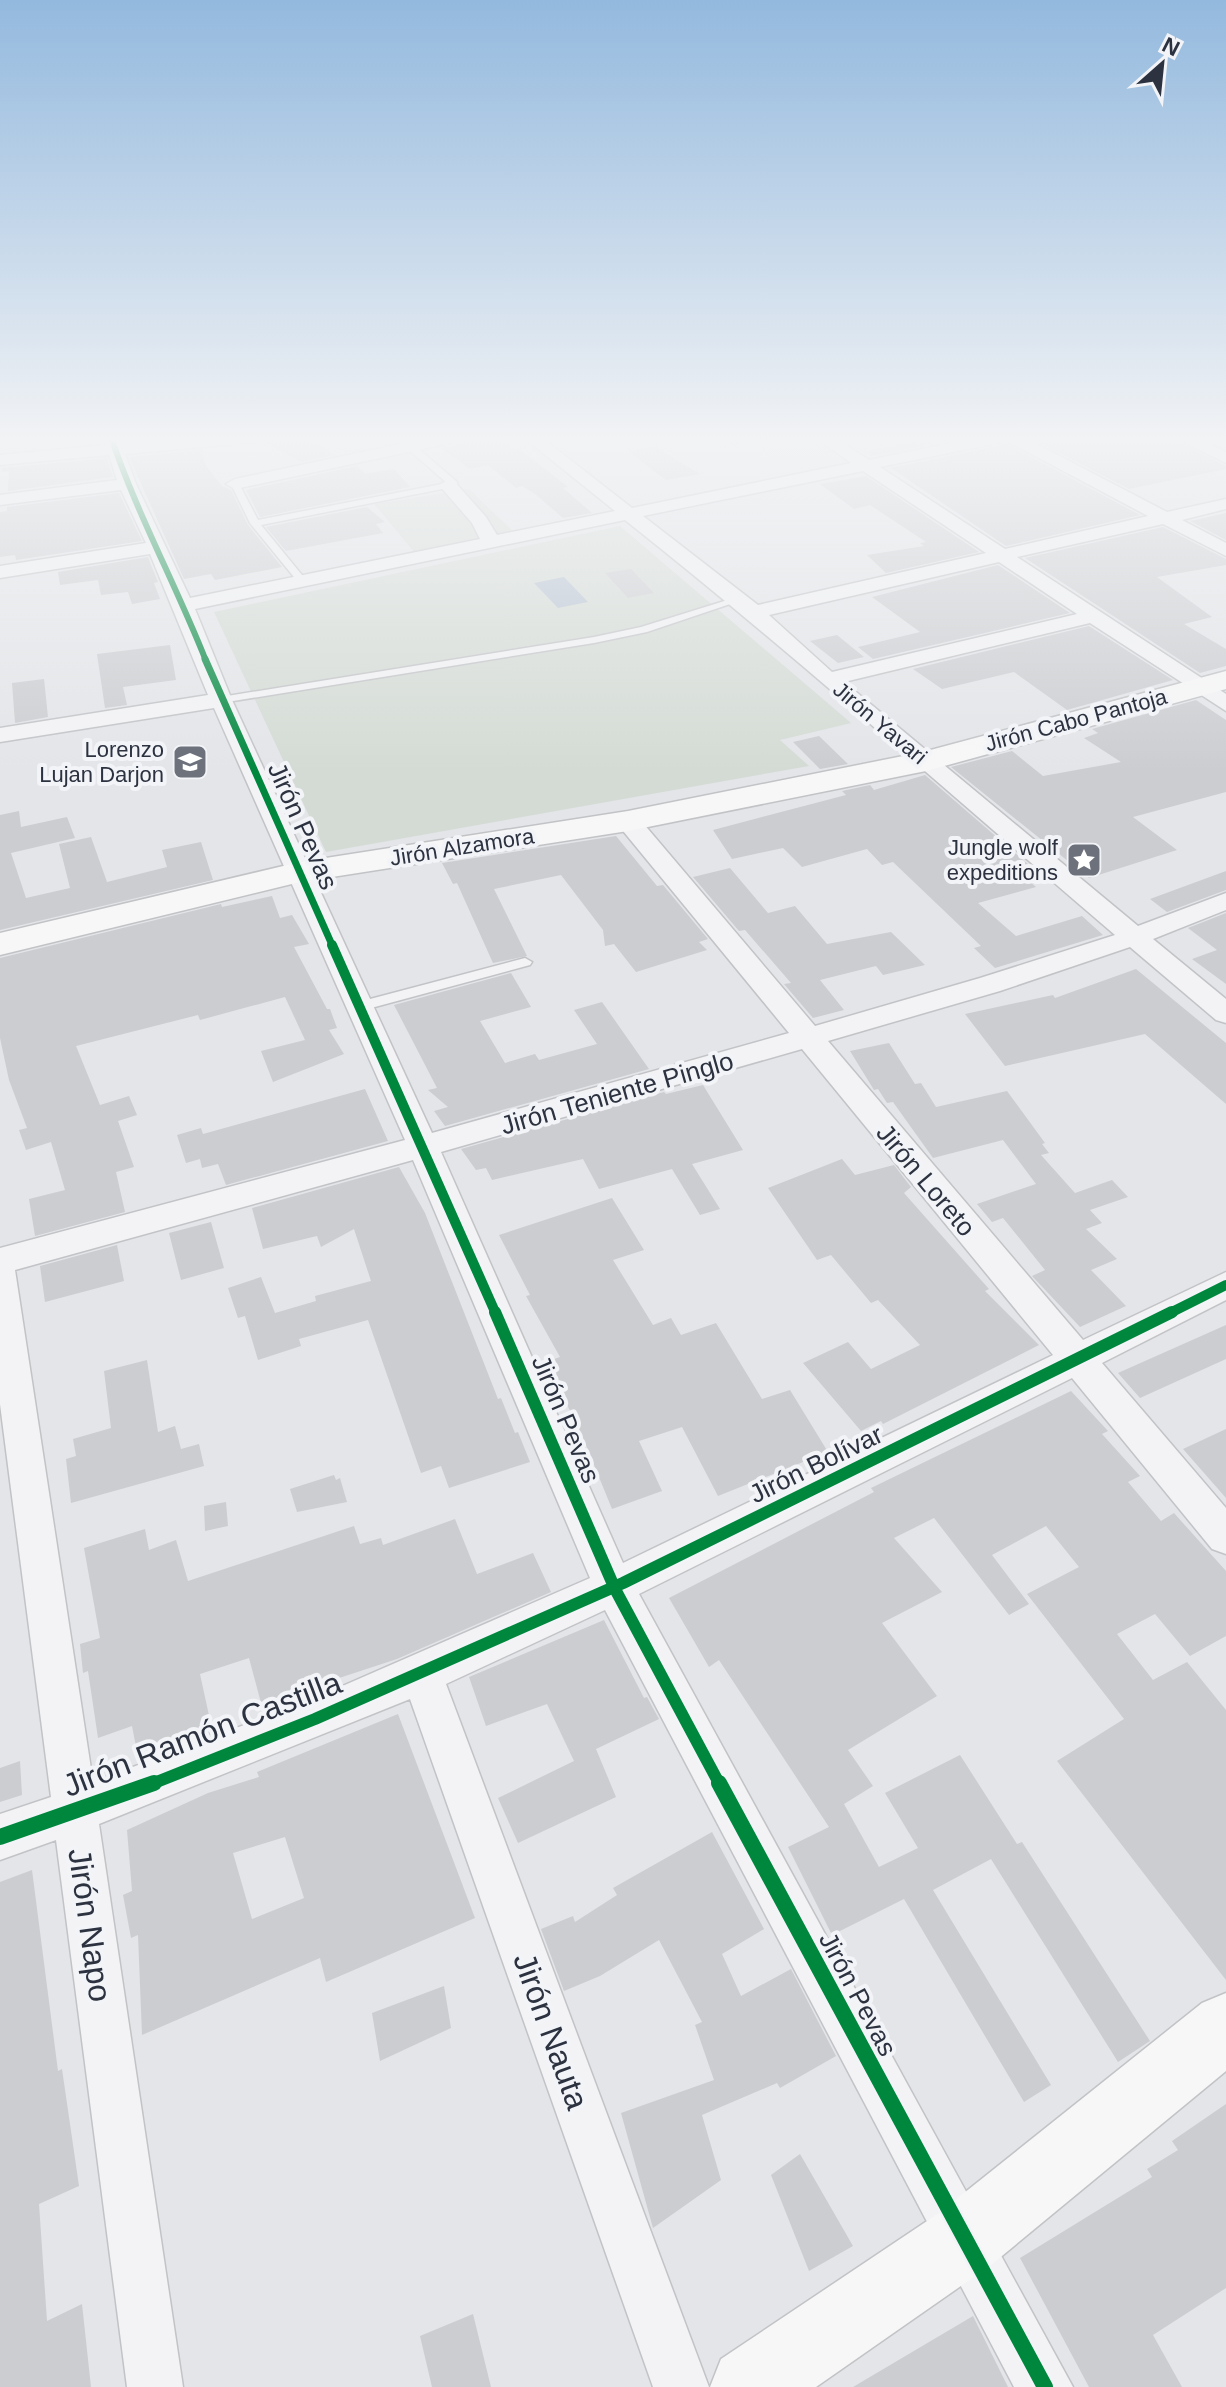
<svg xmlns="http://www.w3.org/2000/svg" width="1226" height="2387" viewBox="0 0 1226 2387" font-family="Arial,sans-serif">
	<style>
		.green { fill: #d4dbd4 }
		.water { fill: #b5c1d0 }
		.building { fill: #cccdd0; fill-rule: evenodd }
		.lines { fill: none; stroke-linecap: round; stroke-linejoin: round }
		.lane-casing { stroke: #c2c3c6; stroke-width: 3 }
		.street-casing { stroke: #c2c3c6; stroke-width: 3 }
		.secondary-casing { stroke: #c2c3c6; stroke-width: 3 }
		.lane { fill: #f3f3f5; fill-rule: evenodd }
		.street { fill: #f3f3f5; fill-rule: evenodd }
		.secondary { fill: #f7f7f7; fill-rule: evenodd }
		.cycleway-far4-casing { stroke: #f2f4f7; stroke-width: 9 }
		.cycleway-far3-casing { stroke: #f2f4f7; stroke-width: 11 }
		.cycleway-far2-casing { stroke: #f2f4f7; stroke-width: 15 }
		.cycleway-far1-casing { stroke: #f2f4f7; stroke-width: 17 }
		.cycleway-casing { stroke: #f2f4f7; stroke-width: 21 }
		.cycleway-far4 { stroke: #00873e; stroke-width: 6 }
		.cycleway-far3 { stroke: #00873e; stroke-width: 7 }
		.cycleway-far2 { stroke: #00873e; stroke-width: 10 }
		.cycleway-far1 { stroke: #00873e; stroke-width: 12 }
		.cycleway { stroke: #00873e; stroke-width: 16 }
		.labels { text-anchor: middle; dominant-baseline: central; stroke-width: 8; stroke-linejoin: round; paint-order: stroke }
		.far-street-label { font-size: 22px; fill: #2c3240; stroke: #f2f4f7 }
		.far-poi-label { font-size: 22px; fill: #2c3240; stroke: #f2f4f7; text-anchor: end }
		.street-label { font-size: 26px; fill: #2c3240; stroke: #f2f4f7 }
		.near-street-label { font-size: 32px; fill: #2c3240; stroke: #f2f4f7 }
	</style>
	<rect width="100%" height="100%" fill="#e3e5e8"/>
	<!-- green -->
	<path class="green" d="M469,489L515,533L415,553L374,504Z
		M620,526L851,723L780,740L809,766L326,852L214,612Z"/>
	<!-- water -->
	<path class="water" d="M564,577L588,602L558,608L534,583Z"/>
	<!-- building -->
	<path class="building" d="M266,437H309L334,455L301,462L263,441Z
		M466,437H509L510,449L518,448L568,487L563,488L592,513L563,518L535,494L522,486L516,488L488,465L470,469L441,448L457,445Z
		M934,437H967L872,456L865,452Z
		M1029,437H1168L1226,466V469L1129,489Z
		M1007,444L1140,515L1006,546L891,468Z
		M654,446L700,474L666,480L629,452Z
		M202,450L206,466L222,486L231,490L248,525L282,567L215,580L211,574L184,579L129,457Z
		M107,458L113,477L8,491L9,471L2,472V468Z
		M357,466L365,474L394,469L410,487L260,517L246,490Z
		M866,476L979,552L886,573L867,555L924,546L920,543L926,542L870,505L854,509L820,484Z
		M119,493L142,541L16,560L15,555L0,557V512L7,511V507Z
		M367,507L385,522L376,524L383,533L286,551L266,527Z
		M1226,513V540L1190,521L1204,518Z
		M1163,527L1226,559V565L1157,577L1212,617L1184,624L1226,649V666L1200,673L1025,558Z
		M148,557L158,582L154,583L160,599L132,604L128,592L101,595L98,580L60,585L58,572Z
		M998,565L1070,613L873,659L858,647L920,632L872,597Z
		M631,569L654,593L628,598L605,573Z
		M1089,626L1173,680L1067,710L1014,672L942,689L913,669Z
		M837,635L864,657L838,663L810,641Z
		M170,645L176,680L123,687L127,705L105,708L97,654Z
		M44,679L48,717L15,723L12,683Z
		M1196,700L1226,720V792L1133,817L1177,850L1089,878L951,767L1012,751L1043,776L1121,762L1084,738L1098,733L1092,729Z
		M819,736L848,764L820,769L793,742Z
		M925,775L1037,872L1023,876L1036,887L978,903L1016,936L1082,916L1103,935L995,968L974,948L981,946L893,862L882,865L867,849L802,867L783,848L732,859L713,830L846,795L842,791L870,785L874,790Z
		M19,811L21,827L67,817L75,838L11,853L26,898L70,888L59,844L91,837L107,882L167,867L162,850L201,842L213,880L0,930V815Z
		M616,836L657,886L663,885L708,939L699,942L707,950L636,972L614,944L605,946L603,930L561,875L494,889L527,956L493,963L457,883L453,884L442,863Z
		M730,868L768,913L795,906L827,944L891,932L925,965L883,975L876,966L820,980L844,1010L813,1018L784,984L791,983L745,930L739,931L693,877Z
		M1226,871V890L1167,912L1150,899Z
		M272,896L280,918L292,915L309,944L294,947L327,1009H330L337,1028L329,1030L344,1054L273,1082L261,1051L305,1040L285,997L200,1020L198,1015L76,1046L100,1105L129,1096L137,1115L118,1121L134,1167L116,1172L125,1212L35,1236L29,1199L65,1190L51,1142L26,1150L19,1130L27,1128L9,1080L0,1038V958L221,904L222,907Z
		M1226,913V984L1192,959L1217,950L1188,928Z
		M1136,969L1226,1043V1104L1145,1034L1005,1066L965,1014L1053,995L1055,998Z
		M511,973L531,1007L480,1021L505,1063L535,1054L539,1060L597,1044L574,1010L602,1002L649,1069L445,1126L434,1111L448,1107L428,1090L437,1088L394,1005Z
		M889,1043L915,1084L921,1083L936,1107L1007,1091L1045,1143L1042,1144L1049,1153L1041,1155L1075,1193L1112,1180L1128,1197L1090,1210L1102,1223L1086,1229L1117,1259L1091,1270L1126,1306L1080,1327L1032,1276L1045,1270L1003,1218L992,1222L977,1204L1036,1184L1003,1140L933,1158L893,1102L887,1103L878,1089L874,1090L850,1051Z
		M703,1085L743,1150L692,1164L720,1209L700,1215L672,1169L599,1189L583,1159L492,1180L486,1168L476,1170L461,1149L664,1092L666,1094Z
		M365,1089L388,1141L226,1185L218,1164L202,1168L200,1159L186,1163L177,1135L201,1128L203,1134Z
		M842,1159L855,1175L894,1165L911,1187L904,1193L989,1289L985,1291L1039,1345L883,1424L881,1421L861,1431L803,1363L848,1342L871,1369L920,1345L878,1300L871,1303L831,1255L817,1260L768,1188Z
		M399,1167L425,1213L498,1399L501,1398L515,1433L518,1432L530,1462L449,1488L441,1466L421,1473L368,1320L299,1339L301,1346L258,1360L245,1316L238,1318L228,1288L261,1277L275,1313L316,1301L315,1296L371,1281L354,1229L321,1247L317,1236L263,1249L252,1208Z
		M612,1198L644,1250L613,1260L653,1325L671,1318L681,1335L716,1323L762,1399L790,1390L828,1452L718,1496L682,1427L639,1441L662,1491L612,1509L581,1433L546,1362L560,1357L526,1296L530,1295L499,1235Z
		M211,1222L224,1268L181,1280L169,1233Z
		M117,1245L124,1281L45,1302L40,1266Z
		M1226,1325V1359L1140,1398L1118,1373Z
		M147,1360L158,1432L175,1426L181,1449L199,1444L204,1466L71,1503L66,1459L76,1456L73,1439L111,1428L104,1371Z
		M1071,1391L1108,1431L1102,1434L1140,1476L1128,1482L1161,1521L1174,1513L1226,1571V1636L1190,1656L1155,1614L1117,1634L1153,1680L1187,1662L1226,1710V1980L1057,1761L1124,1719L1027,1594L1079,1567L1046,1526L992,1555L1029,1604L1009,1615L934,1518L894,1538L942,1592L882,1623L937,1696L848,1750L873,1786L844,1804L879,1867L918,1848L885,1793L960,1755L1017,1844L1022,1842L1150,2041L1118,2062L991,1859L933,1890L1051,2085L1024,2102L904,1899L832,1935L788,1847L829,1827L719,1660L709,1667L669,1598L874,1492L871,1488Z
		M1226,1429V1498L1183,1449Z
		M334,1475L336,1480L340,1478L347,1502L297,1512L290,1489Z
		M226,1502L228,1526L205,1531L204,1506Z
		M455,1519L477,1574L533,1553L551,1592L397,1659L324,1683L326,1690L264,1714L249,1658L200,1674L213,1734L139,1762L132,1726L98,1738L88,1671L83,1673L80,1644L100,1638L84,1548L145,1529L149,1550L176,1540L188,1581L354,1526L360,1544L381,1538L383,1545Z
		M604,1620L644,1698L647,1697L659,1719L596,1749L616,1797L518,1843L498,1798L574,1761L547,1704L486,1726L469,1677Z
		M398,1714L475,1918L326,1982L320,1958L142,2035L138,1935L131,1938L123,1895L132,1891L127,1830L208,1793L259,1777L257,1772ZM285,1837L304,1898L252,1919L233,1853Z
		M20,1761L22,1795L0,1802V1768Z
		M712,1832L764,1929L722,1954L741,1996L791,1969L836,2056L780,2088L777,2083L702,2115L721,2180L653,2228L621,2113L714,2080L695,2025L702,2022L659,1940L600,1976L564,1991L541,1929L573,1916L575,1922L617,1895L613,1888Z
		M32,1870L58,2071L62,2069L79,2186L39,2204L47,2321L82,2304L91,2387H0V1882Z
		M444,1986L451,2028L380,2061L372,2013Z
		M1226,2104V2288L1153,2335L1182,2387H1089L1020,2258L1152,2177L1147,2169L1178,2150L1172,2141Z
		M800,2154L853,2246L809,2271L771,2175Z
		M473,2314L491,2387H432L420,2336Z
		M973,2316L1008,2387H853Z"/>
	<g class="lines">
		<defs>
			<path id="lane" d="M408,445H414L457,482V486L261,525L306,580L301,583L298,582L250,523L231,484L238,482L258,520L447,483L408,449Z
				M734,598L742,600L647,632L594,643L221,703L216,700L221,697L594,637L641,627Z
				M525,958L532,962L530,965L360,1011L353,1006L355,1003Z"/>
			<path id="street" d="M103,437H119L122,444L202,437H263L255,442L125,454L136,484L190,598L480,539L472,523L439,485L448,480L454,481L486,517L497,535L615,511L523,437H541L632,508L851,463L815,437H834L869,460L981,437H1023L1167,512L1226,499V509L1182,520L1226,543V556L1163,524L1017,557L1226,694V711L1090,623L844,682L1138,926L1226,893V910L1153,939L1226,999V1023L1216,1020L1130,947L1000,991L828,1041L1083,1340L1226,1272V1300L1102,1363L1226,1508V1554L1212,1549L1072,1378L639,1594L1073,2387H1014L605,1610L446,1684L709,2387H653L410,1699L99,1824L183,2387H127L56,1840L0,1860V1814L51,1797L0,1404V1248L405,1140L214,708L0,742V728L208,695L150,554L0,578V566L146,543L121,490L0,505V495L117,480L109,455L0,465V455L106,445ZM1007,441L1148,516L1005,549L880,467ZM863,471L986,553L758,605L643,516ZM625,520C793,653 952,796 1115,935L980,978L815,1026L637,816H619L616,821L619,826L789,1033L432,1133L232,700L195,609ZM999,562L1077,614L832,672L769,615ZM802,1049L1053,1355L623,1563L441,1152ZM413,1160L590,1578L308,1701L93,1782L15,1270Z
				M433,437H463L455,442L235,489L226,484L235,479Z
				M721,437H742L743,439L735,444Z
				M1173,437H1194L1226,452V463Z"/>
			<path id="secondary" d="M1226,671V689L926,771L628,831L300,882L0,955V933L300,862L628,811L923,752Z
				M1226,1993V2071L991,2265L816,2387H710L721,2359L939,2213L1202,2003Z"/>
		</defs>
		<!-- lane casing -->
		<use href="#lane" class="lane-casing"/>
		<!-- street casing -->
		<use href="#street" class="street-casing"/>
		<!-- secondary casing -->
		<use href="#secondary" class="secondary-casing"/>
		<!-- lane -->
		<use href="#lane" class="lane"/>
		<!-- street -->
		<use href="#street" class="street"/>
		<!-- secondary -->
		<use href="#secondary" class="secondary"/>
		<defs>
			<path id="cycleway-far4" d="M111,437C137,514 176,585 206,661"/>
			<path id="cycleway-far3" d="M205,659L333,947"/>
			<path id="cycleway-far2" d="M332,945L496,1314
				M1168,1314L1226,1285"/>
			<path id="cycleway-far1" d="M495,1312L615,1589L720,1785
				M149,1785L315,1719L623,1583L1172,1312"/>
			<path id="cycleway" d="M719,1783L1045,2387
				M0,1837L154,1783"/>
		</defs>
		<!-- cycleway-far4 casing -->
		<use href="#cycleway-far4" class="cycleway-far4-casing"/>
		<!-- cycleway-far3 casing -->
		<use href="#cycleway-far3" class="cycleway-far3-casing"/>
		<!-- cycleway-far2 casing -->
		<use href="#cycleway-far2" class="cycleway-far2-casing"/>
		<!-- cycleway-far1 casing -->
		<use href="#cycleway-far1" class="cycleway-far1-casing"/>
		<!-- cycleway casing -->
		<use href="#cycleway" class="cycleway-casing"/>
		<!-- cycleway-far4 -->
		<use href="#cycleway-far4" class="cycleway-far4"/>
		<!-- cycleway-far3 -->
		<use href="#cycleway-far3" class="cycleway-far3"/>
		<!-- cycleway-far2 -->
		<use href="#cycleway-far2" class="cycleway-far2"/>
		<!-- cycleway-far1 -->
		<use href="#cycleway-far1" class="cycleway-far1"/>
		<!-- cycleway -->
		<use href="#cycleway" class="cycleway"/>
	</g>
	<!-- sky -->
	<linearGradient id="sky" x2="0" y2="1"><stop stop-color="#93b9de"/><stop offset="0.57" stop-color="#f2f3f5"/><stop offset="1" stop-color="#f2f3f5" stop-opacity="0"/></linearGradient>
	<rect width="1226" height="771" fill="url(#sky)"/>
	<!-- icons -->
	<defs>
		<symbol id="school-square" viewBox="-11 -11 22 22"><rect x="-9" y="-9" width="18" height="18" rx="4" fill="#6c717b" stroke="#f2f4f7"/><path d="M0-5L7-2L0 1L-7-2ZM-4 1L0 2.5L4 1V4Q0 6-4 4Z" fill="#fff"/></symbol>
		<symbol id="sight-square" viewBox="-11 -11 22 22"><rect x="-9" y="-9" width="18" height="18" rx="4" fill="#6c717b" stroke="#f2f4f7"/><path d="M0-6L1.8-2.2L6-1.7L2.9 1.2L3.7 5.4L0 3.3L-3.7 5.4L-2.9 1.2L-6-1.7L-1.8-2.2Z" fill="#fff"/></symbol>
	</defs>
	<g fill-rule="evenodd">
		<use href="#school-square" x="170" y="742" width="40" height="40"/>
		<use href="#sight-square" x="1064" y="840" width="40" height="40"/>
	</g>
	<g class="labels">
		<!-- far-street labels -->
		<g class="far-street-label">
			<text transform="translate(1076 720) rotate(-15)">Jirón Cabo Pantoja</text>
			<text transform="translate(880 723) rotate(40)">Jirón Yavari</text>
			<text transform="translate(462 847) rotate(-9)">Jirón Alzamora</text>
		</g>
		<!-- far-poi labels -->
		<g class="far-poi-label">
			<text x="164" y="749">Lorenzo<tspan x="164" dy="25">Lujan Darjon</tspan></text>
			<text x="1058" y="847">Jungle wolf<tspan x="1058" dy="25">expeditions</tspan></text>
		</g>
		<!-- street labels -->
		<g class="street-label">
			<text transform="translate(303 826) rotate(66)">Jirón Pevas</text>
			<text transform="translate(617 1093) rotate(-16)">Jirón Teniente Pinglo</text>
			<text transform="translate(926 1180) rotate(50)">Jirón Loreto</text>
			<text transform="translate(566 1419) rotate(67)">Jirón Pevas</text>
			<text transform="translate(816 1464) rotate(-26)">Jirón Bolívar</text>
			<text transform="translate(858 1994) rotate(62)">Jirón Pevas</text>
		</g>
		<!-- near-street labels -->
		<g class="near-street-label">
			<text transform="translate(202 1734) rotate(-21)">Jirón Ramón Castilla</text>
			<text transform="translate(90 1925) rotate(82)">Jirón Napo</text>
			<text transform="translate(551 2031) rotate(70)">Jirón Nauta</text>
		</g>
	</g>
	<!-- north arrow -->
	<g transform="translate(1162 64) rotate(27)" stroke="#f2f4f7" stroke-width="6" paint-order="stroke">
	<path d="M0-6L14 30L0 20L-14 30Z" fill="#2c3240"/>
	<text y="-12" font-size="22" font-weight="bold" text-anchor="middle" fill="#2c3240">N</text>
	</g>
</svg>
